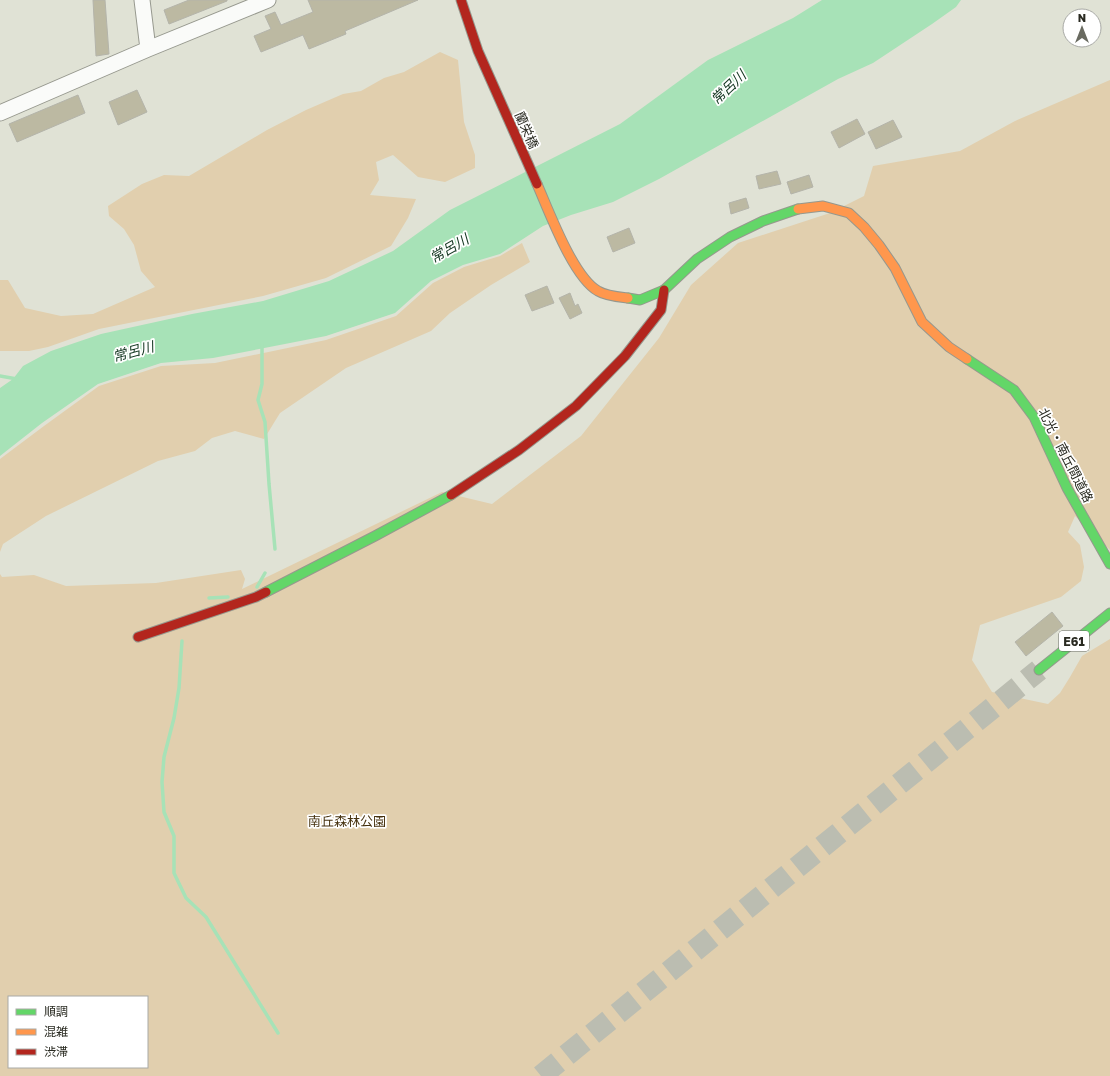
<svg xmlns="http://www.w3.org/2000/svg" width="1110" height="1076" viewBox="0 0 1110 1076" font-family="'Golos Text','Noto Sans JP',sans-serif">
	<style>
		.green { fill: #e1cfae; fill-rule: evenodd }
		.water { fill: #a7e2b7 }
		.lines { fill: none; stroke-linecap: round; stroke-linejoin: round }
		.stream { stroke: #a7e2b7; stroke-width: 3.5 }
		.building { fill: #bcb9a2; stroke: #b4b4aa }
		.highway-tunnel { stroke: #bbbdb1; stroke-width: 22; stroke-dasharray: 22 11; stroke-linecap: butt }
		.street-casing { stroke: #96988e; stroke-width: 17 }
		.fast-casing { stroke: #96988e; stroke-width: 11 }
		.slow-casing { stroke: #96988e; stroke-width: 11 }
		.jam-casing { stroke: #96988e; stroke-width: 11 }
		.street { stroke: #fafbf9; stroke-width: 15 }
		.fast { stroke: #63d668; stroke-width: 9 }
		.slow { stroke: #ff974d; stroke-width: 9 }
		.jam { stroke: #b3261e; stroke-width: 9 }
		.labels { text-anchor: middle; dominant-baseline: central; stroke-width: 3.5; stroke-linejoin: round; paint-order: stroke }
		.shield { fill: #fff; stroke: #696a64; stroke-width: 1 }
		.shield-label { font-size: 12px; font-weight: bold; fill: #292a21 }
		.street-label { font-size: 13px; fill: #292a21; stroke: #fff }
		.park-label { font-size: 13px; fill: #45310e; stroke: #fff }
		.water-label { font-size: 14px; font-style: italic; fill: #0f331d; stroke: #fff }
	</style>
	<rect width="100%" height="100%" fill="#e0e2d5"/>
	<!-- green -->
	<path class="green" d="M440,52L458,60L464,122L475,155V168L445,182L418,177L393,155L376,162L379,180L370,195L416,199L408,218L391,246L326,278L263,296L99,329L48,347L29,351H0V280H8L25,308L61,316L93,314L155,287L141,271L134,245L124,229L109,216L108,206L142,184L164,175L189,176L267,130L306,110L343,94L361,91L384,78L404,72Z
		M1110,80V550L1075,516L1068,532L1080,545L1084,567L1081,581L1061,597L980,625L972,660L992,692L1048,704L1060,693L1070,677L1082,656L1110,639V1076H0V574L2,577L34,575L66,586L156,583L241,570L245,579L242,589L442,492L492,504L581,436L659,338L691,285L738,243L830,213L864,196L873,166L960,151L1015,121ZM9,997H147V1067H9Z
		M522,243L530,262L491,285L450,313L431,331L346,368L280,413L264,439L235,431L212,438L195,451L158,461L46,516L3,544L0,552V459L44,426L99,386L161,366L215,363L326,340L396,316L433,283L464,267L500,256Z"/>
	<!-- water -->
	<path class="water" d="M822,0H961L956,7L932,24L873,63L838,79L659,179L613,202L571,215L543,226L500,254L463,265L431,281L395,313L326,336L213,358L161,363L98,384L42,423L0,456V388L13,379L23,366L51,351L101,334L192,314L263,301L329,281L393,251L450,210L620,124L708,60L793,18Z"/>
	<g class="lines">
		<!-- stream -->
		<path class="stream" d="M262,344V384L258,400L265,422L269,484L275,549
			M0,376L17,379
			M257,587L265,573
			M209,598L228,597
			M182,641L179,688L174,718L164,757L162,782L164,812L174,836V873L186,898L206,917L278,1033"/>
	</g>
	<!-- building -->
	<path class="building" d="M93,0H105L109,54L96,56Z
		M189,0H227V1L169,24L164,10Z
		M308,0H418L345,31L346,34L309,49L303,35L261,52L254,36L271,29L265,16L275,12L281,25L313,12Z
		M137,90L147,112L118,125L109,102Z
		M78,95L85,113L17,142L9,124Z
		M857,119L865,134L839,148L831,132Z
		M893,120L902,137L876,149L868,132Z
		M777,171L781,184L759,189L756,176Z
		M809,175L813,187L791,194L787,182Z
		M746,198L749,208L731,214L729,203Z
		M629,228L635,243L613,252L607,237Z
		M547,286L554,303L532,311L525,295Z
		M570,293L575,306L578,304L582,313L570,319L559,298Z
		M1052,612L1063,626L1026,656L1015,642Z"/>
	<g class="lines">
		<!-- highway-tunnel -->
		<path class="highway-tunnel" d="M541,1076L1039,670"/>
		<defs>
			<path id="street" d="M142,0L148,49
				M0,113L148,49L268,0"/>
			<path id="fast" d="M628,298L640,300L664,290L697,259L730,237L763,221L798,209
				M967,359L1014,390L1034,417L1067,488L1110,564
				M266,592L375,536L451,495
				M1039,670L1110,613"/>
			<path id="slow" d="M537,184C549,211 573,277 598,291C606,296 619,297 628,298
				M798,209L823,206L849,213L864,227L879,245L895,268L922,322L949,347L967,359"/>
			<path id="jam" d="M461,0L478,51L537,184
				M451,495L519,450L576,406L625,356L661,310L664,290
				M138,637L256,597L266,592"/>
		</defs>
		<!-- street casing -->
		<use href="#street" class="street-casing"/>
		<!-- fast casing -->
		<use href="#fast" class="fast-casing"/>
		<!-- slow casing -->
		<use href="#slow" class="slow-casing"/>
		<!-- jam casing -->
		<use href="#jam" class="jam-casing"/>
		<!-- street -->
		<use href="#street" class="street"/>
		<!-- fast -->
		<use href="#fast" class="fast"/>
		<!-- slow -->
		<use href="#slow" class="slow"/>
		<!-- jam -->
		<use href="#jam" class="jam"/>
	</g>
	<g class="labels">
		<!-- shield labels -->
		<rect class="shield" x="1059" y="631" width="30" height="20" rx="3"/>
		<g class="shield-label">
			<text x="1074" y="641">E61</text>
		</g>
		<!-- street labels -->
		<g class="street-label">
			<text transform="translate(527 130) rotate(66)">蘭栄橋</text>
			<text transform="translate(1066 455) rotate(63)">北光・南丘間道路</text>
		</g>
		<!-- park labels -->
		<g class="park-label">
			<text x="347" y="821">南丘森林公園</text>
		</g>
		<!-- water labels -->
		<g class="water-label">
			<text transform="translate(728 87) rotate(-43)">常呂川</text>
			<text transform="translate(449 248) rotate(-30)">常呂川</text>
			<text transform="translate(133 351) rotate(-15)">常呂川</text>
		</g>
	</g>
	<!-- legend -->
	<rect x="8" y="996" width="140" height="72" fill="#ffffff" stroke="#a9aaa6"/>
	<rect x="16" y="1009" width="20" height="6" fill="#63d668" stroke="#a9aaa6"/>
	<text x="44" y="1016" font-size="12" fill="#292a21">順調</text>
	<rect x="16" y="1029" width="20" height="6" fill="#ff974d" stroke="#a9aaa6"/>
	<text x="44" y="1036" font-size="12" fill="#292a21">混雑</text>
	<rect x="16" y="1049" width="20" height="6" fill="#b3261e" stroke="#a9aaa6"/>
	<text x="44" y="1056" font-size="12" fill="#292a21">渋滞</text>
	<!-- north arrow -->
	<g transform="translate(1082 28)"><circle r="19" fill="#ffffff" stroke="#a9aaa6"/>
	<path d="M0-3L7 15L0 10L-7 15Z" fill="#696a60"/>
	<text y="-6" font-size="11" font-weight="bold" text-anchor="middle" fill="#292a21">N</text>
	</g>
</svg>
